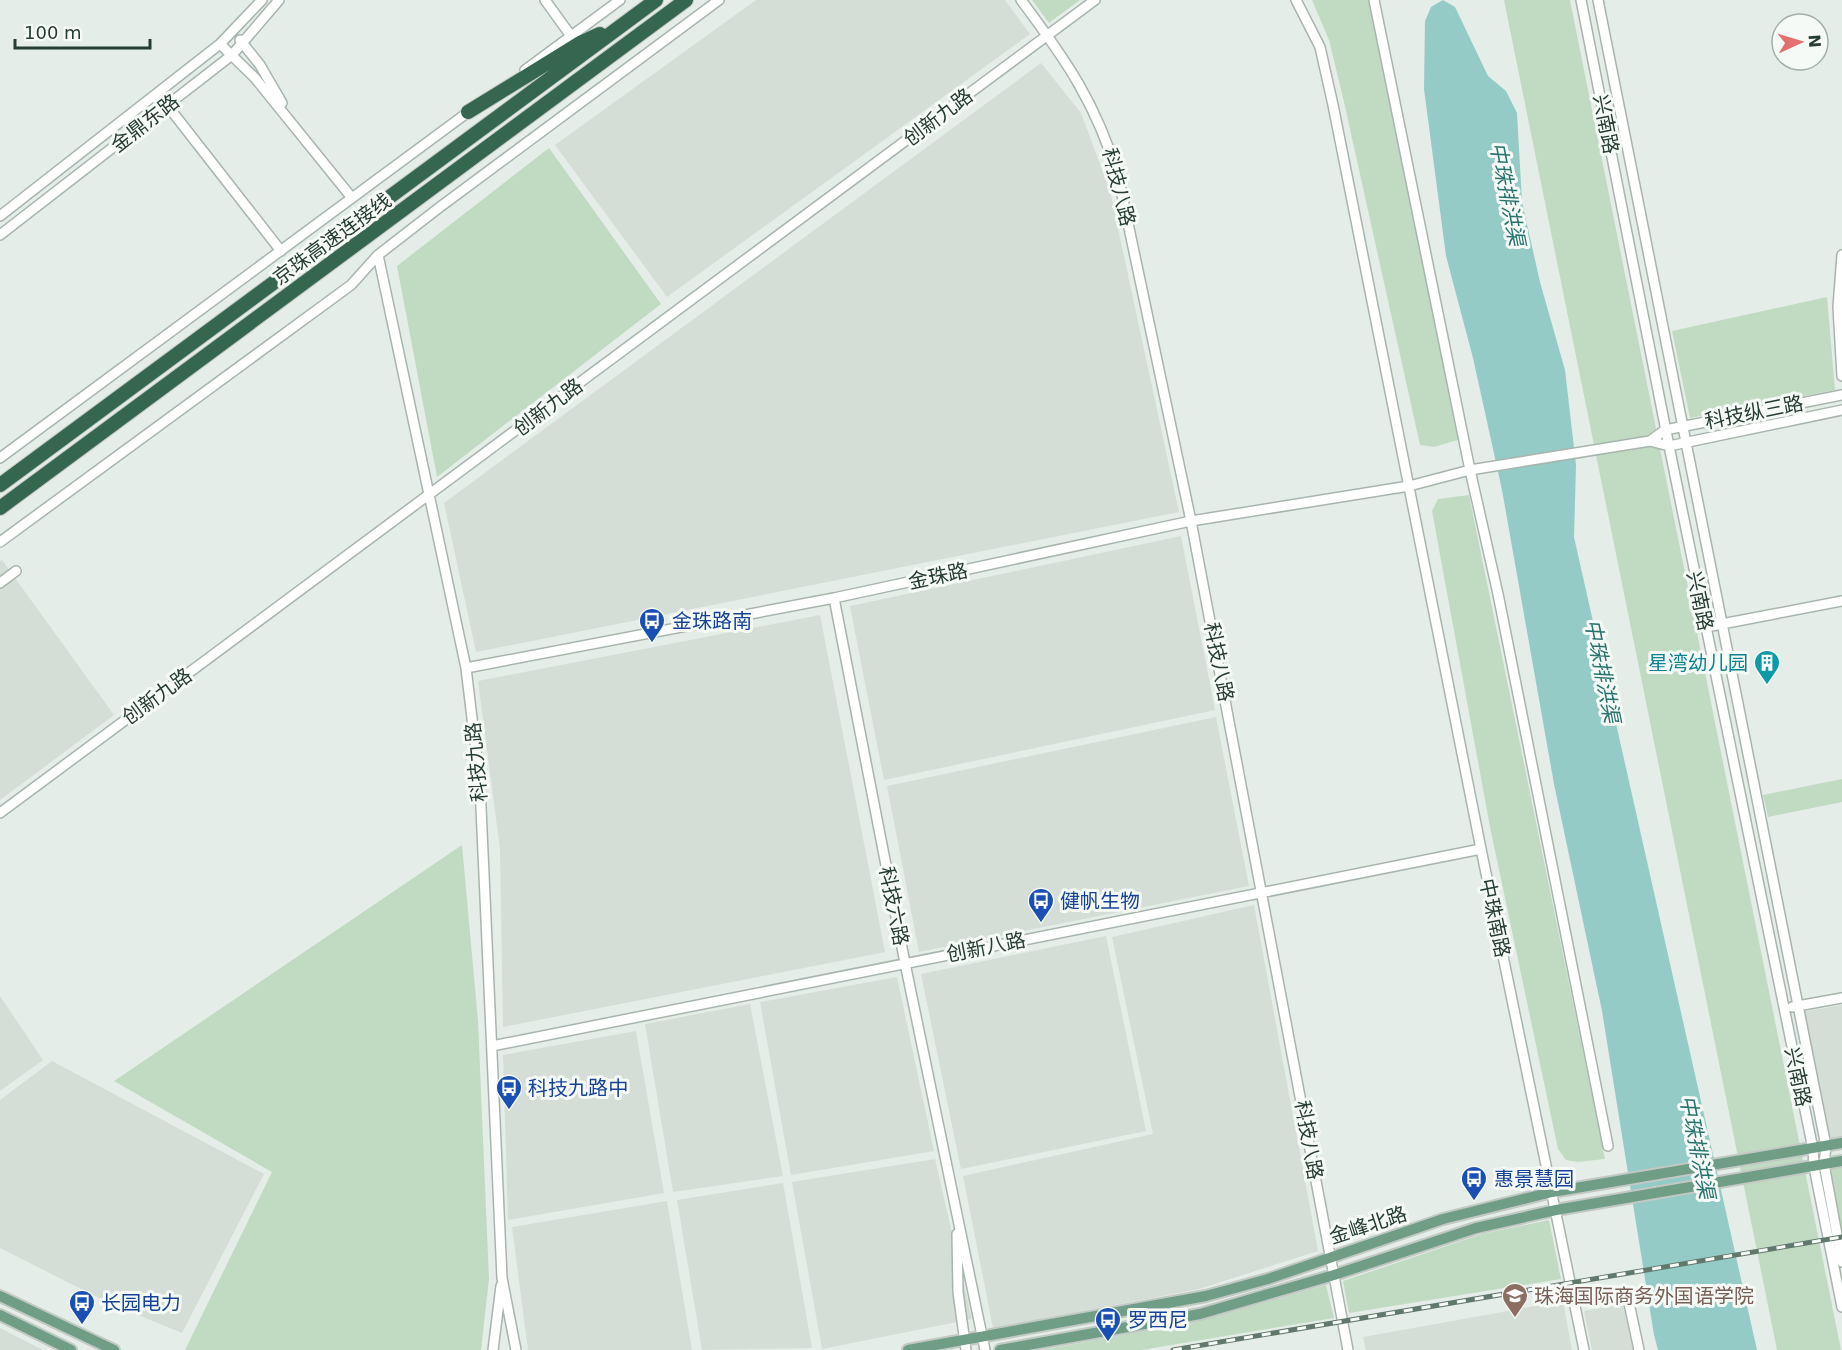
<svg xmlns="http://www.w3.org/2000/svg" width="1842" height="1350" viewBox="0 0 1842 1350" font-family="'DejaVu Sans','Noto Sans SC',sans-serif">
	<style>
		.built { fill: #d4ddd6 }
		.green { fill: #c1dbc2 }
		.water { fill: #94cbc7 }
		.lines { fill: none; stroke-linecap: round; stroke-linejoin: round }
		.minor-casing { stroke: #a8b5ad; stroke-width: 12 }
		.major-casing { stroke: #c2c9c5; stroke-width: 14 }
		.highway-casing { stroke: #c2c9c5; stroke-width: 16 }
		.minor { stroke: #fff; stroke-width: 9 }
		.major { stroke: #6f9d86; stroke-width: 10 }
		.highway { stroke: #356650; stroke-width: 14 }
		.rail-casing { stroke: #61786c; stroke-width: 5 }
		.rail { stroke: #f6faf7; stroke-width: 3; stroke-dasharray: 9; stroke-linecap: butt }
		.labels { text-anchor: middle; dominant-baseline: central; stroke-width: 6; stroke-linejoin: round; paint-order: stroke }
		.street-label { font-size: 20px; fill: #263d31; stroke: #f6faf7 }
		.transit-label { font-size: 20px; fill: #164399; stroke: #f6faf7; text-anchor: start }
		.culture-label { font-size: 20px; fill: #0d838f; stroke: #f6faf7; text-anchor: end }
		.education-label { font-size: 20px; fill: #785e54; stroke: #f6faf7; text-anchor: start }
		.water-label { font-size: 21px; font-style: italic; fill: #27736d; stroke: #f6faf7 }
	</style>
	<rect width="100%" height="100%" fill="#e5ede8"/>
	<!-- built -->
	<path class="built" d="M756,0H1005L1030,34L667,297L555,145Z
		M1041,63L1081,113L1110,191L1179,512L476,652L444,503Z
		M1181,536L1215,710L884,780L850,606Z
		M2,560L114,715L0,800V562Z
		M820,615L885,952L503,1027L500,849L478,681Z
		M1216,717L1249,886L919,952L887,786Z
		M1254,905L1318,1251L1199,1289L993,1328L963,1176L1153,1134L1112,937Z
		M1106,936L1146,1131L961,1169L921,974Z
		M897,977L934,1151L791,1175L760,1002Z
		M0,996L43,1060L0,1091Z
		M750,1004L783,1176L673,1192L645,1024Z
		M1842,1005V1139L1829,1141L1802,1012Z
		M636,1031L664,1193L508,1220L503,1055Z
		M52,1061L264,1174L182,1333L109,1303L0,1248V1100Z
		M935,1159L972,1319L822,1349L792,1182Z
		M783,1183L812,1348L702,1350L677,1200Z
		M667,1201L692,1350H528L512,1227Z
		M1563,1301L1572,1350H1366L1363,1337Z
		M1623,1304L1633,1350H1592L1584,1311Z
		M0,1328L43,1350H0Z"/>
	<!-- green -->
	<path class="green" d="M1032,0H1080L1049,23Z
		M1312,0H1370L1458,440L1434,447L1420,445L1344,102L1329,40Z
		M1504,0H1570L1841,1350H1777Z
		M549,148L661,304L437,477L397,266Z
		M1827,297L1835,390L1690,418L1672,331Z
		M1469,495L1605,1159L1578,1162L1566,1160L1558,1149L1490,827L1432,511L1438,499Z
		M1842,779V802L1768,817L1763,795Z
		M462,845L478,1021L489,1279L481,1350H185L272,1172L114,1081Z
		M1842,1167V1231H1840L1829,1169Z
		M1549,1220L1561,1279L1349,1313L1343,1281L1482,1234Z
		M1326,1285L1334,1318L1141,1350H1042L1199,1321Z"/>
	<!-- water -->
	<path class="water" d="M1443,0L1455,7L1488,76L1506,91L1517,113L1522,202L1540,282L1565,370L1576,465L1574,537L1757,1350H1658L1654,1335L1602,1011L1554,784L1502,490L1473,358L1446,256L1424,89L1425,21L1431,7Z"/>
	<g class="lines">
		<defs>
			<path id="minor" d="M545,0L571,36
				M1021,0C1066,60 1096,103 1118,176L1191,521L1348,1350
				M1296,0L1320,47L1333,105L1481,849L1584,1350
				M1374,0L1470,470L1498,594L1608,1146
				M1581,0L1669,446L1813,1149L1814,1167L1842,1307
				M1598,0L1826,1146L1824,1164L1842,1262
				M240,40L260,65L282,103
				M220,44L255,78L352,198
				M525,70L620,0
				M167,105L281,251
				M0,216L220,44L262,0
				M0,235L232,55L279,0
				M378,255L466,668L480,785L502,1278L516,1350
				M1842,255L1838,307L1842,376
				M1650,441L1665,430L1842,395
				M0,458L471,110
				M0,542L351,285L378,255L440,207L719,0
				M0,583L16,571
				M834,598L905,963L985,1350
				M1706,627L1842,601
				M466,668L834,598L1191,521L1409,486L1470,470L1650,441L1669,446L1842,410
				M0,813L1095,0
				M1792,1007L1842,998
				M492,1046L1481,849
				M957,1234L958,1292L966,1350
				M1629,1303L1639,1350
				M493,1350L501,1286"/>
			<path id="major" d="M0,1296L114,1350
				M0,1315L71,1350
				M908,1350L1206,1296L1268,1279L1443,1219L1552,1192L1842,1143
				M1000,1350L1200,1314L1334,1275L1476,1228L1556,1210L1842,1161"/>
			<path id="highway" d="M468,112L580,43L600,34
				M0,485L656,0
				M0,508L686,0"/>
		</defs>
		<!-- minor casing -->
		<use href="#minor" class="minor-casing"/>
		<!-- major casing -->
		<use href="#major" class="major-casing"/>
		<!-- highway casing -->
		<use href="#highway" class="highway-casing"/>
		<!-- minor -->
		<use href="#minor" class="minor"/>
		<!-- major -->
		<use href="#major" class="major"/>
		<!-- highway -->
		<use href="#highway" class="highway"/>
		<defs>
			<path id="rail" d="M1173,1350L1842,1237"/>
		</defs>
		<!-- rail casing -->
		<use href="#rail" class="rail-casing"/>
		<!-- rail -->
		<use href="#rail" class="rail"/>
	</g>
	<!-- icons -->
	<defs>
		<symbol id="bus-pin" viewBox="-11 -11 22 30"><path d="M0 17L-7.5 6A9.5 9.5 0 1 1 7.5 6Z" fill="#1a4fb4" stroke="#f6faf7"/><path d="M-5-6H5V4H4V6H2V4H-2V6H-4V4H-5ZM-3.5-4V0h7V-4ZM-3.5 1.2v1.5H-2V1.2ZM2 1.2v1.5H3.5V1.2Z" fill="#fff"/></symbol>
		<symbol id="building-pin" viewBox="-11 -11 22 30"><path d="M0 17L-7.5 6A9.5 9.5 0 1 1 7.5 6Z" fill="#0f9aa8" stroke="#f6faf7"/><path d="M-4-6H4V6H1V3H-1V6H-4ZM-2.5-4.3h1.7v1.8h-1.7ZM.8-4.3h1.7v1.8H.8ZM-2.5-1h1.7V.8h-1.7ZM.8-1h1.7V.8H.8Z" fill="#fff"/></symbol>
		<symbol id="school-pin" viewBox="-11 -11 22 30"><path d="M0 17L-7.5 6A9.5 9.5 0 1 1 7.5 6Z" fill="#8d6e63" stroke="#f6faf7"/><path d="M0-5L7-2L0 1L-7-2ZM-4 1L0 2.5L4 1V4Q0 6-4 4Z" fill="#fff"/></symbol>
	</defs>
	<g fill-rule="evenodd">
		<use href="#bus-pin" x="637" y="606" width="30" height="40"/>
		<use href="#building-pin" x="1752" y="648" width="30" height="40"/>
		<use href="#bus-pin" x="1026" y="886" width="30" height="40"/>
		<use href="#bus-pin" x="494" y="1073" width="30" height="40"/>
		<use href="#bus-pin" x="1459" y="1164" width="30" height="40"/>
		<use href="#school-pin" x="1500" y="1281" width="30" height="40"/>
		<use href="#bus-pin" x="67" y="1288" width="30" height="40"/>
		<use href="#bus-pin" x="1093" y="1305" width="30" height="40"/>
	</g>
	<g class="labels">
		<!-- street labels -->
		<g class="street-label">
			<text transform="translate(938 117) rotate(-37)">创新九路</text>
			<text transform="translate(145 123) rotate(-38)">金鼎东路</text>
			<text transform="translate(1606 124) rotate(79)">兴南路</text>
			<text transform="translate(1119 187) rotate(76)">科技八路</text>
			<text transform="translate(332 239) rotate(-36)">京珠高速连接线</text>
			<text transform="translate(548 407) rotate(-37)">创新九路</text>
			<text transform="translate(1754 412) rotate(-11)">科技纵三路</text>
			<text transform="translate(938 576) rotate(-12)">金珠路</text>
			<text transform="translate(1700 601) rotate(78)">兴南路</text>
			<text transform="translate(1219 662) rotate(79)">科技八路</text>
			<text transform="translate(157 696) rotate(-36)">创新九路</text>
			<text transform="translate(476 762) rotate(-95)">科技九路</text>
			<text transform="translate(894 906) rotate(79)">科技六路</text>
			<text transform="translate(1495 918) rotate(78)">中珠南路</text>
			<text transform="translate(986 947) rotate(-11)">创新八路</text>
			<text transform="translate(1798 1077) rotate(78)">兴南路</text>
			<text transform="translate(1309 1140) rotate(80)">科技八路</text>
			<text transform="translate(1368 1225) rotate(-18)">金峰北路</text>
		</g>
		<!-- transit labels -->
		<g class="transit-label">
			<text x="672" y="621">金珠路南</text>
			<text x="1060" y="901">健帆生物</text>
			<text x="528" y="1088">科技九路中</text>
			<text x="1494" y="1179">惠景慧园</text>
			<text x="101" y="1303">长园电力</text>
			<text x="1128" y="1320">罗西尼</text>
		</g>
		<!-- culture labels -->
		<g class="culture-label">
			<text x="1748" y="663">星湾幼儿园</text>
		</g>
		<!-- education labels -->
		<g class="education-label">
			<text x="1534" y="1296">珠海国际商务外国语学院</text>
		</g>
		<!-- water labels -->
		<g class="water-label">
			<text transform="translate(1507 194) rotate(79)">中珠排洪渠</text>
			<text transform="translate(1602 671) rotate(79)">中珠排洪渠</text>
			<text transform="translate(1697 1147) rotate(79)">中珠排洪渠</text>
		</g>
	</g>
	<!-- north arrow -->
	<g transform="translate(1800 42) rotate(86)"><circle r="28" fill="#f6faf7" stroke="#a3aea8" stroke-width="1.5"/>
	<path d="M0-4.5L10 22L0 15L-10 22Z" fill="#e36f6e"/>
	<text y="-9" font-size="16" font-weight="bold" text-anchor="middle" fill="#263d31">N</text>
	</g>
	<!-- scale -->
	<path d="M15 39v9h135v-9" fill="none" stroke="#263d31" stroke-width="3"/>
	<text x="24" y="39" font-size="18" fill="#263d31" stroke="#f6faf7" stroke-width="4.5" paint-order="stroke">100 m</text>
</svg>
